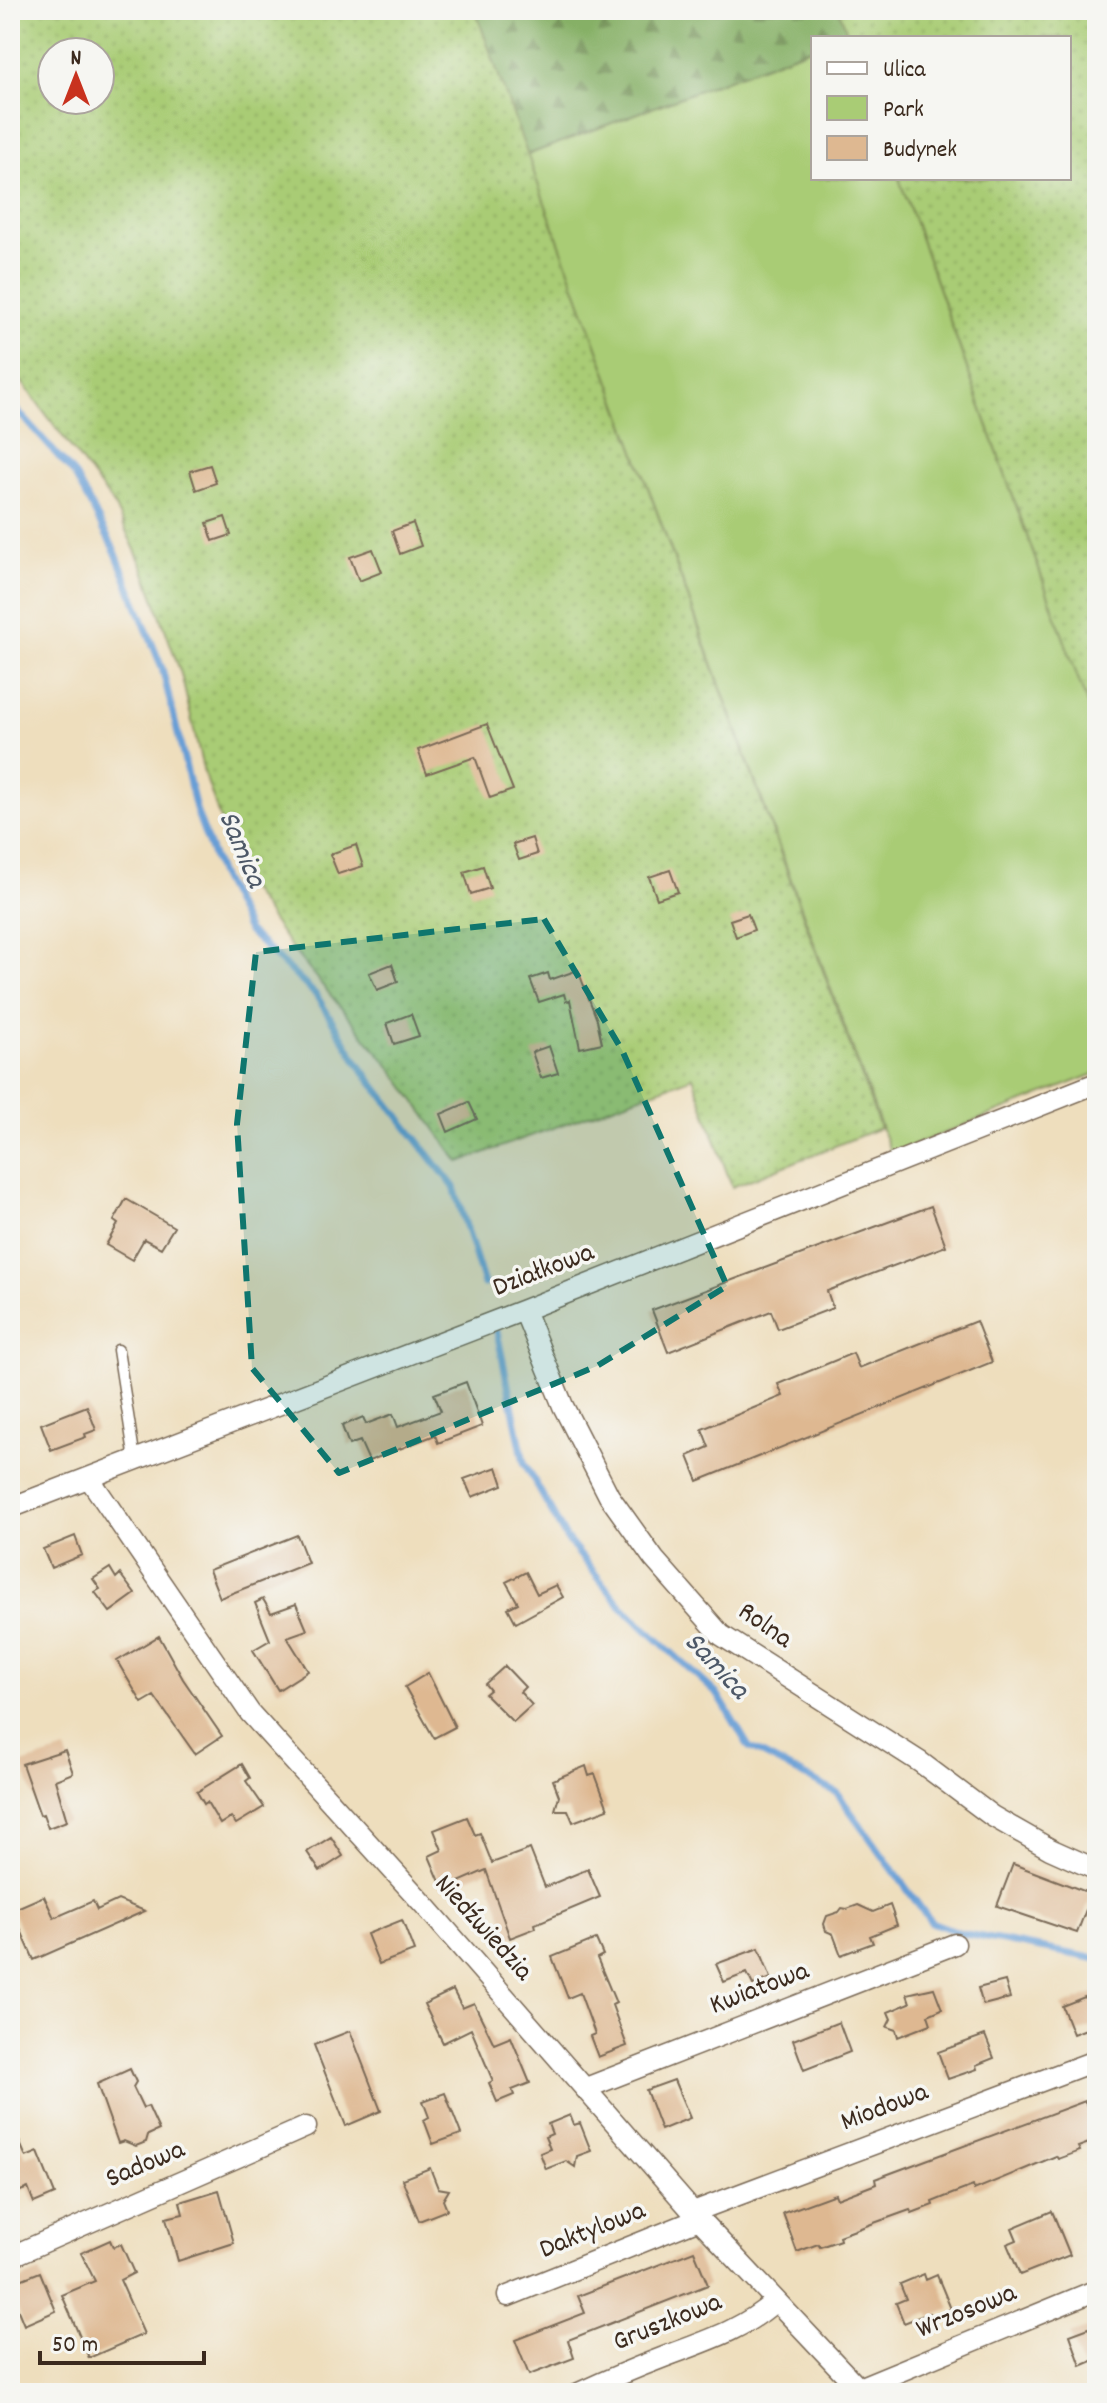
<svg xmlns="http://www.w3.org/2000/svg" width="1107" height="2403" viewBox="0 0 1107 2403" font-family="Dekko,sans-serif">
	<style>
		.green { fill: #a9cc75; stroke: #727b4a; stroke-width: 2 }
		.forest { fill: url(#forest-firs); stroke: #606d42; stroke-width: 2 }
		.garden { fill: url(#garden-dots); stroke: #727b4a; stroke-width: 2; fill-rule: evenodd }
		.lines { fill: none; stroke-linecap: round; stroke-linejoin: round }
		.stream { stroke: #689ed5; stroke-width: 7 }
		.building { fill: #deb891 }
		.service-casing { stroke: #7a6956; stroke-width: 13 }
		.minor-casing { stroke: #7a6956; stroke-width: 23 }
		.service { stroke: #fff; stroke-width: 10 }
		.minor { stroke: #fff; stroke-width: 20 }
		.marked { fill: #0f766e; fill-opacity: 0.2; stroke: #0f766e; stroke-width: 6; stroke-dasharray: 16 10; stroke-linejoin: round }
		.labels { text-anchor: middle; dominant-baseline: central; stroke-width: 7; stroke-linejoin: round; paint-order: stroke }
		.street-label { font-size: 28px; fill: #3b2a1e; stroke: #f6f6f2 }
		.water-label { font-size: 30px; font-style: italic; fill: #4d5867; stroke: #f6f6f2 }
	</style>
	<defs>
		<pattern id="forest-firs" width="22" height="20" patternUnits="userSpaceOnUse" patternTransform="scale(2)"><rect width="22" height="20" fill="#86b066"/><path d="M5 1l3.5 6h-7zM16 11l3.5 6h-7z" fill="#6f8f53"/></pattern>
		<pattern id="garden-dots" width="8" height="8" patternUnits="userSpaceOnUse" patternTransform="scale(2)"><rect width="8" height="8" fill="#a9cc75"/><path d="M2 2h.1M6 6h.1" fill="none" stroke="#92af65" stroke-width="1.8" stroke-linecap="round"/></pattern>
	</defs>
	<rect width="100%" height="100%" fill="#f6f6f2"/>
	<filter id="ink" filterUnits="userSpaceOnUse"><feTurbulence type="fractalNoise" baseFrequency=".0125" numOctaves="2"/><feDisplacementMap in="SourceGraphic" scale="16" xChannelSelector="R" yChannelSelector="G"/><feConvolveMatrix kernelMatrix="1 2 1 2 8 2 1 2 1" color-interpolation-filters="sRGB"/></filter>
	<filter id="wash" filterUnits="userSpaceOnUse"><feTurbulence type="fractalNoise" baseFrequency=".006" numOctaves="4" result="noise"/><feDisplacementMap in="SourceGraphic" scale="32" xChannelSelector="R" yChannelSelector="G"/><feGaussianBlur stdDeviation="1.8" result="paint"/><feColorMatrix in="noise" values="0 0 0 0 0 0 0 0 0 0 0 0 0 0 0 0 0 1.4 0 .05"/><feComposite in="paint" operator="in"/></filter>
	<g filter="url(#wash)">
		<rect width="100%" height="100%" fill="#eedebd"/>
		<!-- green -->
		<path class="green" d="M813,47V178H899L1097,731V1073L891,1154L527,155Z"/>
		<!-- forest -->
		<path class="forest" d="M475,10H839L848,34L838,38H813V47L527,155Z"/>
		<!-- garden -->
		<path class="garden" d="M10,10H475L880,1128L732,1187L693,1077L459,1162L392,1069L292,949L247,885L222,825L203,769L181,674L143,567L114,505L16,374L10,371ZM52,52H100V100H52Z
			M839,10H1097V731L899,178H1069V38H849Z"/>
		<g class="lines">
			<!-- stream -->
			<path class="stream" d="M10,402L74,474L115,551L162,668L197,813L220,875L248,931L316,995L364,1072L454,1187L484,1284
				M497,1332L524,1462L566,1538L623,1608L718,1695L749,1747L837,1793L931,1922L961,1933L1097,1959"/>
		</g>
		<g id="blocks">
			<!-- building -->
			<path class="building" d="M210,465L216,483L196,490L190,471Z
				M225,517L231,535L213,541L207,523Z
				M413,523L421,546L400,554L392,531Z
				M373,549L382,572L359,581L350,557Z
				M487,724L513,790L490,798L475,757L427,774L418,750Z
				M532,838L537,854L519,860L513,844Z
				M356,845L363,866L338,874L330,854Z
				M483,866L490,888L471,894L464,872Z
				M670,870L678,892L657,899L649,877Z
				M748,914L754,930L736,937L730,920Z
				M392,964L398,982L377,990L369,973Z
				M578,970L597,1020L602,1043L580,1048L570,1000L566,1001L564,994L539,1002L530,979L548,973L550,980Z
				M411,1014L419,1036L394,1044L387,1023Z
				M549,1046L558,1073L541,1078L532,1052Z
				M469,1102L477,1119L448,1132L441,1114Z
				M126,1199L174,1227L161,1248L144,1239L132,1260L106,1245L118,1224L114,1221Z
				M931,1206L946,1246L827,1291L833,1308L778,1329L771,1311L668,1352L652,1310Z
				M976,1321L992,1362L698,1481L688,1456L709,1447L702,1429L783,1396L778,1384L853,1353L859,1368Z
				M466,1382L482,1426L438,1443L435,1435L369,1461L360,1441L349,1445L342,1426L363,1417L366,1424L393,1414L398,1427L441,1411L434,1394Z
				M87,1406L96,1430L85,1434L86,1437L51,1450L41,1424Z
				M497,1467L503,1485L472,1497L464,1479Z
				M297,1535L308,1563L220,1598L209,1570Z
				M75,1536L82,1555L51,1568L43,1549Z
				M110,1568L116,1578L120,1574L135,1594L110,1612L95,1592L100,1589L93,1579Z
				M526,1572L537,1594L556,1585L563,1597L516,1623L508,1608L518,1603L506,1582Z
				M263,1599L271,1613L296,1604L307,1630L287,1637L308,1671L278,1690L253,1650L270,1640L255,1603Z
				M159,1636L183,1679L222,1736L195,1754L154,1696L142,1703L117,1661Z
				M505,1666L525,1687L520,1692L532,1705L513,1722L485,1694L490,1690L485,1684Z
				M428,1673L455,1727L434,1738L405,1687Z
				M65,1750L73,1773L55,1780L67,1821L48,1828L43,1814L40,1815L22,1764Z
				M242,1764L250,1778L246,1781L264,1807L236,1824L231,1817L220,1824L207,1802L204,1804L197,1792Z
				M586,1766L589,1776L595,1774L608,1809L573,1822L568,1810H555L559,1796L553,1780Z
				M467,1817L475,1835L480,1833L492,1863L530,1849L545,1887L588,1869L600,1897L535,1924L536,1928L510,1938L486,1870L443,1889L429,1856L442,1850L434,1830Z
				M331,1837L343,1856L320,1871L307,1852Z
				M1013,1864L1092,1894L1077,1933L997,1906Z
				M44,1896L54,1918L93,1901L97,1910L118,1900L145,1911L34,1960L12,1910Z
				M858,1905L873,1912L890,1905L897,1925L870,1936L873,1943L841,1955L833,1934L826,1931L824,1924L827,1916L839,1912L842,1908L847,1909Z
				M402,1920L414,1951L379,1964L367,1934Z
				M596,1939L603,1955L597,1958L616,2003L612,2005L627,2046L598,2057L590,2036L595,2034L580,1993L568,1998L552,1957Z
				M759,1948L771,1978L753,1985L747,1973L724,1982L716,1964Z
				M1005,1981L1010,1998L983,2005L978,1988Z
				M934,1988L942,2009L928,2015L931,2024L898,2037L896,2030L887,2027L891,2019L888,2012L910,2003L907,1994Z
				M453,1990L462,2008L474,2003L494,2044L511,2037L530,2083L512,2090L514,2095L497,2102L489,2083L493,2081L471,2029L443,2043L424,2004Z
				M1097,1992V2025L1073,2034L1062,2006Z
				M839,2022L850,2052L804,2070L793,2040Z
				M350,2031L381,2111L346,2126L314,2045Z
				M985,2035L994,2058L976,2065L977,2069L948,2079L938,2052Z
				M130,2069L136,2082L133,2087L143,2108L148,2106L159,2130L148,2135L146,2142L136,2146L124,2141L118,2143L97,2084Z
				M674,2080L690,2118L661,2130L646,2090Z
				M445,2093L461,2134L433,2144L424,2120L429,2117L423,2101Z
				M1085,2101L1097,2133V2140L1078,2147L1080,2151L1058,2159L1056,2156L974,2190L973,2186L952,2194L932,2202L933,2205L912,2213L910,2210L874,2223L839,2236L840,2240L820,2247L818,2244L797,2252L783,2213L835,2194L837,2199L876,2184L875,2179Z
				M570,2115L574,2125L580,2123L591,2151L577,2156L575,2167L566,2161L546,2169L540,2153L550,2149L545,2137L552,2134L548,2124Z
				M10,2120L26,2157L38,2152L55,2194L34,2203L28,2188L10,2195Z
				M430,2168L438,2188L449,2190L443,2200L447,2210L419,2221L402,2179Z
				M219,2190L234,2243L178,2261L166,2218L183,2214L180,2202Z
				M1052,2211L1070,2255L1020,2275L1007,2244L1017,2240L1012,2228Z
				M110,2240L113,2247L121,2244L134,2273L120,2280L144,2334L89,2358L62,2295L95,2281L81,2253Z
				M694,2251L708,2285L568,2340L574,2358L529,2375L515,2340L585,2313L578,2296Z
				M40,2272L56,2311L24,2325L10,2291V2284Z
				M924,2274L926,2280L937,2275L951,2309L931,2317L929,2313L904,2323L896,2303L906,2299L900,2284Z
				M1097,2325V2359L1081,2366L1070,2335Z"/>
		</g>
	</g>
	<g filter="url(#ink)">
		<use href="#blocks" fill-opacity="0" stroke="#7a6956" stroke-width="2"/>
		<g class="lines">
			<defs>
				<path id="service" d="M118,1350L135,1460"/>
				<path id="minor" d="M524,1310L563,1406L609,1496L654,1559L721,1635L920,1762L992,1816L1050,1849L1097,1870
					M89,1478L250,1713L428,1909L699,2219L863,2393
					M10,1508L524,1310L1097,1083
					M586,2088L955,1944
					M693,2212L1097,2060
					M10,2257L306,2127
					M508,2296L699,2219
					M859,2388L1097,2290
					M579,2393C607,2380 635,2368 664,2357C703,2342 743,2330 774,2302"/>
			</defs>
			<!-- service casing -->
			<use href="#service" class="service-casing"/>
			<!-- minor casing -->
			<use href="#minor" class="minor-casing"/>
			<!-- service -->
			<use href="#service" class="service"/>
			<!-- minor -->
			<use href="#minor" class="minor"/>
		</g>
	</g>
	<!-- marked area -->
	<path class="marked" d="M544,919L622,1050L727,1286L597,1366L339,1473L252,1368L237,1124L256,952Z"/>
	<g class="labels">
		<!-- street labels -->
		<g class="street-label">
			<text transform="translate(544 1272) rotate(-21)">Działkowa</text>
			<text transform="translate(764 1627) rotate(35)">Rolna</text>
			<text transform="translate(482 1929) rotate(48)">Niedźwiedzia</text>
			<text transform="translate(760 1990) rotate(-21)">Kwiatowa</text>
			<text transform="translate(885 2109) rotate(-21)">Miodowa</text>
			<text transform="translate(146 2166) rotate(-23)">Sadowa</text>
			<text transform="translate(593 2232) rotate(-22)">Daktylowa</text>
			<text transform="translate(967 2313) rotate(-22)">Wrzosowa</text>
			<text transform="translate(668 2324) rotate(-22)">Gruszkowa</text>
		</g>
		<!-- water labels -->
		<g class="water-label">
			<text transform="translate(240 850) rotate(67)">Samica</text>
			<text transform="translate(715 1667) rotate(47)">Samica</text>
		</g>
	</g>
	<!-- margin -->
	<rect width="1107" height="2403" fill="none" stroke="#f6f6f2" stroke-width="40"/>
	<!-- legend -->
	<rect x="811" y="36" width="260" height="144" fill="#f6f6f2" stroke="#aba49d" stroke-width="2"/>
	<rect x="827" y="62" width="40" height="12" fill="#ffffff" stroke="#aba49d" stroke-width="2"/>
	<text x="883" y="76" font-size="24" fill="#3b2a1e">Ulica</text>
	<rect x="827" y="96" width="40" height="24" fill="#a9cc75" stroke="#aba49d" stroke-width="2"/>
	<text x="883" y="116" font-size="24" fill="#3b2a1e">Park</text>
	<rect x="827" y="136" width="40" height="24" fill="#deb891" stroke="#aba49d" stroke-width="2"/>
	<text x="883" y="156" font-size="24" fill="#3b2a1e">Budynek</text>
	<!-- north arrow -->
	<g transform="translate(76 76)"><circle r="38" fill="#f6f6f2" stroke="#aba49d" stroke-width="2"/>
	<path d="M0-6L14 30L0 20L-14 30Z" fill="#c8321e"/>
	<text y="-12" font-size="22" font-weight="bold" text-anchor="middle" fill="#3b2a1e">N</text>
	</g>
	<!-- scale -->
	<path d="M40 2351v12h164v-12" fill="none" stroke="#3b2a1e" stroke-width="4"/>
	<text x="52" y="2351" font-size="24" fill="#3b2a1e" stroke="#f6f6f2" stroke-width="6" paint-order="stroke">50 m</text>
</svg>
